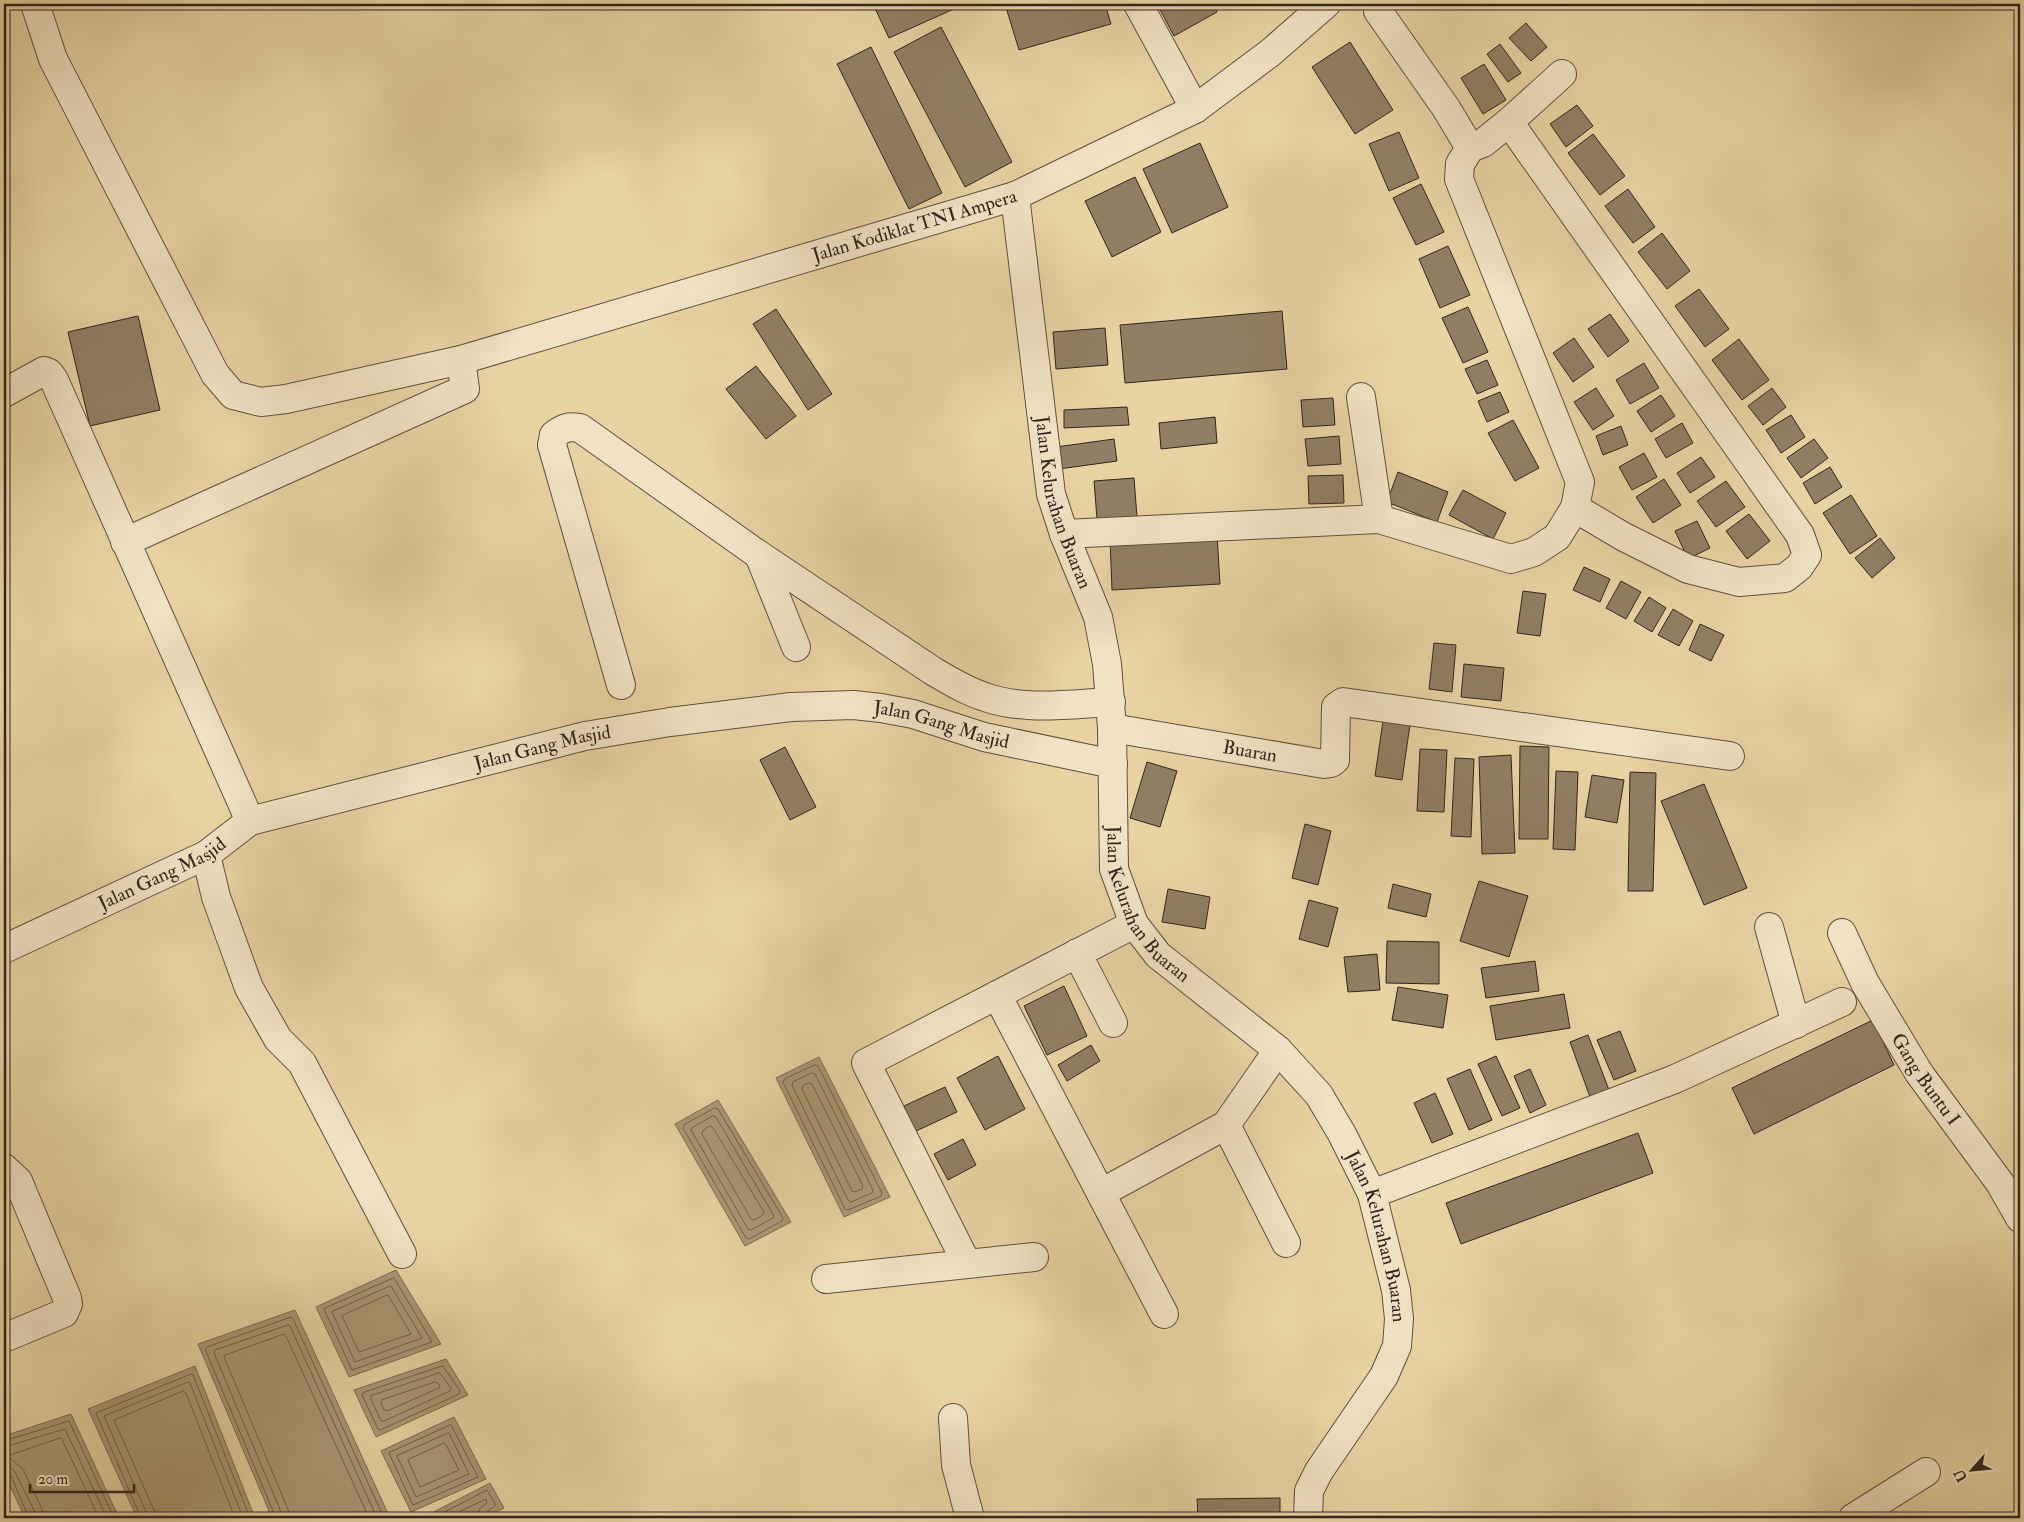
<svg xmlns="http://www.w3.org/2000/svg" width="2024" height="1522" viewBox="0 0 2024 1522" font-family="'IM FELL Double Pica',serif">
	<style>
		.water { fill: #aa9875; stroke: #7a6a52 }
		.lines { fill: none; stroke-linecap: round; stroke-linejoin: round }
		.shore { stroke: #6e5e4a; stroke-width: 1 }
		.building { fill: #907f63; stroke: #31251e }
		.minor-casing { stroke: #5f503f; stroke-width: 30 }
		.minor { stroke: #f0e2c3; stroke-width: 28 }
		.labels { text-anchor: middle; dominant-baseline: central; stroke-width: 4.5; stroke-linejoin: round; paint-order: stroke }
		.street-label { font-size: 19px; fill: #31251e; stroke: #f0e2c3 }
	</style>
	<rect width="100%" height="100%" fill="#e8d3a2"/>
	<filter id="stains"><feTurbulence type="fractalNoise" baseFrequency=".004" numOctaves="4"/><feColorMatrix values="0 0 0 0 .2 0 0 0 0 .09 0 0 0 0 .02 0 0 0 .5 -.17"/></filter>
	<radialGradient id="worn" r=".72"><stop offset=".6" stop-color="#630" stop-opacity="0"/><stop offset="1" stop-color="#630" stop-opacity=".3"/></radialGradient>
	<!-- water -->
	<path class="water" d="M819,1057L890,1197L844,1217L776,1078Z
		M718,1100L791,1222L745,1246L675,1124Z
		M396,1270L441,1344L349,1377L316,1307Z
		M295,1310L390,1518H272L198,1344Z
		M446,1359L468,1395L376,1437L354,1390Z
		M195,1366L255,1518H137L88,1409Z
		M71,1414L119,1518H25L4,1473V1436Z
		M454,1417L486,1479L411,1512L381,1451Z
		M490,1483L504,1508L484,1518H422Z"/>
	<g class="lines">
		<!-- shore -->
		<path class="shore" d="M815,1065L818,1066L882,1193L881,1196L848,1210L845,1209L783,1082L785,1079Z
			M812,1073L815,1074L873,1190L872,1193L851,1202L848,1200L792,1085L793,1082Z
			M809,1083L812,1084L863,1186L862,1189L855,1192L852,1191L802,1089L803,1086Z
			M715,1108L718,1109L783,1218L782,1221L749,1239L746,1238L683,1128L684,1125Z
			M713,1116L716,1117L774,1216L773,1218L751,1230L748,1229L691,1130L692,1128Z
			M710,1126L713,1128L764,1212L763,1215L754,1220L751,1219L702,1134L703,1131Z
			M394,1278L432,1342L352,1370L324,1309Z
			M391,1286L422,1338L355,1362L332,1312Z
			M388,1295L411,1334L359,1352L342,1316Z
			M443,1366L460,1391L459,1394L380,1430L378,1429L362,1395L363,1393Z
			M440,1373L451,1388L450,1391L384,1421H381L371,1399V1396Z
			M436,1382L440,1385L439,1388L387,1411L384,1410L381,1403L382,1400Z
			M451,1425L478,1477L413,1505L389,1453Z
			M449,1433L469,1474L416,1497L397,1456Z
			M4,1441L69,1421L114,1518
			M445,1443L459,1470L420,1487L408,1460Z
			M4,1447L65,1429L107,1518
			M4,1466L10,1467L15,1472L35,1512V1518
			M4,1472L11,1476L29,1518
			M43,1518L42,1509L23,1469L7,1456L60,1438L62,1439L99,1518
			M141,1518L96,1413L191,1374L193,1375L250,1518
			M147,1518L146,1512L104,1416L188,1382L190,1383L243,1518
			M155,1518L154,1510L114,1420L183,1391L186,1393L235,1518
			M276,1518L205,1349L207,1347L291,1317L293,1319L384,1518
			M282,1518L281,1512L214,1353L215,1350L288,1325L290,1326L377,1518
			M290,1518L288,1509L224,1357L225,1355L284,1334L286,1336L369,1518
			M433,1518L487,1490L496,1505L485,1513L483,1518
			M446,1518L486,1499L487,1503L479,1509L477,1518"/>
	</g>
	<!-- building -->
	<path class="building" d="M873,4H965L889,38Z
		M1005,4H1105L1111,24L1019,50Z
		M1157,4H1213L1217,12L1174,36Z
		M1526,23L1547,47L1531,61L1509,38Z
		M941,27L1012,162L965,187L894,52Z
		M1350,42L1393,110L1355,134L1312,67Z
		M1500,44L1521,73L1508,82L1487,54Z
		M871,47L942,193L909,209L837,64Z
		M1484,64L1506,100L1483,114L1461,78Z
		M1577,105L1593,126L1566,147L1550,124Z
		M1399,132L1419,178L1389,191L1369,144Z
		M1593,134L1625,176L1600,195L1568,153Z
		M1200,143L1228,207L1172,233L1143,169Z
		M1135,177L1161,232L1112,257L1085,201Z
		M1421,184L1444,232L1416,245L1393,198Z
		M1628,189L1655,227L1633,243L1605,206Z
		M1662,233L1690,271L1667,289L1638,252Z
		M1448,246L1470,295L1440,308L1419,259Z
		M1699,289L1729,329L1705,347L1675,306Z
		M1468,307L1488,352L1463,363L1442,318Z
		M776,309L832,394L808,410L753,324Z
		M1282,311L1287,369L1125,383L1120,325Z
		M1610,314L1629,341L1608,357L1588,329Z
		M138,316L160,410L90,426L68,332Z
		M1105,328L1108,365L1056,369L1053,332Z
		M1574,338L1594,367L1573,382L1553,353Z
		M1739,339L1769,380L1742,400L1712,360Z
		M1487,360L1498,385L1477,394L1465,369Z
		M1644,363L1659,388L1630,404L1616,380Z
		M756,366L796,416L766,439L726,389Z
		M1596,388L1614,416L1593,430L1574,402Z
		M1772,388L1786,407L1763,425L1748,406Z
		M1500,392L1509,412L1487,422L1478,401Z
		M1661,395L1675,416L1651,432L1637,411Z
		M1333,398L1335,425L1303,427L1301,400Z
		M1127,407L1129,425L1064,428V410Z
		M1791,415L1805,437L1781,453L1766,430Z
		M1215,417L1217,443L1161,449L1159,423Z
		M1513,420L1539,468L1515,481L1488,433Z
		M1682,423L1693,443L1666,458L1655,439Z
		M1621,426L1628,445L1603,455L1596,436Z
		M1339,436L1341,464L1308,466L1305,439Z
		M1114,439L1117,461L1059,469L1056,447Z
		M1814,439L1828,458L1801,478L1787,458Z
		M1644,453L1657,477L1632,490L1619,467Z
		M1701,457L1715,477L1690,493L1677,473Z
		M1830,467L1842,487L1815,504L1803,483Z
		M1398,472L1448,492L1437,522L1387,502Z
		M1343,475L1344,503L1309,504L1308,476Z
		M1134,478L1137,517L1097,519L1094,481Z
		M1664,479L1681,505L1653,523L1636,497Z
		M1726,481L1745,507L1716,527L1697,501Z
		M1463,490L1506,513L1493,539L1449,515Z
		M1851,495L1877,536L1850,554L1823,513Z
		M1749,514L1770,541L1747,559L1726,531Z
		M1697,521L1710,548L1688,559L1675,531Z
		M1217,534L1220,584L1112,590L1110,539Z
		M1880,538L1895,558L1872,578L1855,558Z
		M1584,567L1610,579L1600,602L1573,590Z
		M1621,581L1641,592L1626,619L1606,608Z
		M1523,591L1546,594L1540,636L1517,633Z
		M1649,597L1666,608L1652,632L1634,621Z
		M1673,609L1693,621L1679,646L1658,635Z
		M1700,624L1724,635L1711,661L1689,650Z
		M1434,643L1456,645L1452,692L1429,689Z
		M1464,664L1504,668L1501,701L1461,697Z
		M1384,714L1411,718L1402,780L1375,776Z
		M1520,746L1549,747L1548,839H1519Z
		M785,747L816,807L790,820L760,760Z
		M1420,749L1447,750L1444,812L1417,811Z
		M1511,755L1515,853L1482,854L1479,757Z
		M1455,758L1474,759L1471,837L1451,836Z
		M1147,762L1177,771L1160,827L1130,818Z
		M1556,771L1578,772L1575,850L1553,849Z
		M1630,772L1656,773L1653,891H1628Z
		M1592,775L1624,780L1617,823L1585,817Z
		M1704,784L1747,888L1704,905L1661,801Z
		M1305,824L1331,831L1318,885L1292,878Z
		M1479,881L1528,896L1509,957L1460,941Z
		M1393,884L1431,894L1426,917L1388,908Z
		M1168,889L1210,897L1205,929L1162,922Z
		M1309,900L1338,908L1328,947L1299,939Z
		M1387,941L1439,942V984L1386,983Z
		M1377,954L1380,990L1348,992L1344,957Z
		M1535,961L1539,991L1486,998L1481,968Z
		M1064,986L1087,1036L1047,1055L1024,1006Z
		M1398,987L1448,995L1443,1028L1392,1020Z
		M1564,994L1570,1028L1496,1040L1490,1006Z
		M1873,1020L1894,1065L1754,1134L1732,1088Z
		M1620,1031L1636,1071L1614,1080L1597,1040Z
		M1588,1035L1609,1090L1590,1097L1570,1042Z
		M1091,1045L1100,1061L1067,1081L1058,1065Z
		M998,1056L1025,1109L985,1130L957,1078Z
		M1496,1056L1520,1108L1502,1116L1478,1064Z
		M1470,1069L1492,1120L1469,1130L1447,1079Z
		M1530,1069L1546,1105L1530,1113L1514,1076Z
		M945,1087L957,1112L916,1131L904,1106Z
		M1435,1093L1453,1134L1432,1143L1414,1103Z
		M1638,1133L1653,1173L1461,1244L1446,1203Z
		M963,1139L976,1165L948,1180L934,1154Z
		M1280,1498V1518H1198L1197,1499Z"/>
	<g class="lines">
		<defs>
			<g id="minor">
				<path id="s1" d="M35,4L53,59L215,374L233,395L261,402L286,399L461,360L1015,196L1195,109L1270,53L1326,4"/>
				<path d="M1138,4L1195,109"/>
				<path d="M1378,11L1446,108L1470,148"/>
				<path d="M1509,122L1562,74"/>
				<path id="s2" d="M1015,196L1051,494L1064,534L1098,617L1107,664L1112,728L1114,869L1134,924L1158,955L1278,1050L1319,1095L1342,1134L1372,1194L1396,1290L1399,1319L1397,1346L1384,1376L1319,1471L1309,1491L1308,1518"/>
				<path d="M4,393L44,371L49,373L54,380L250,821"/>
				<path d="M1361,397L1379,519"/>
				<path d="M1064,534L1379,519L1511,559L1534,552L1557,537L1575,508L1580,482L1459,179L1460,164L1470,148L1483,143L1509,122L1800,535L1807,555L1799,567L1785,578L1739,582L1688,569L1624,537L1575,508"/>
				<path d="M125,542L465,389L461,360"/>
				<path d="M759,555L796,647"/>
				<path d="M621,685L552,445L554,435C563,428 568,426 580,428L759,555L933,671C950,681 966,691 985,697C1024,711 1070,704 1111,702"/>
				<path id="s3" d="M1112,728L1324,764L1331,763L1335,760L1336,707L1343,702L1730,756"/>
				<path d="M206,855L216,897L249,988L278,1039L302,1063L402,1254"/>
				<path d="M1769,927L1796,1024"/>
				<path id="s4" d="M1842,933L1865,983L1919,1073L2000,1183L2020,1218"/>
				<path id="s5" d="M4,949L206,855L250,821L585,736L670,722L791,707L854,705L881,708L913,714L984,737L1113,764"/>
				<path d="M1077,953L1113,1023"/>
				<path d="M997,995L1164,1314"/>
				<path d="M1226,1125L1286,1243"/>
				<path d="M4,1168L18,1181L67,1298L68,1304L64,1313L4,1338"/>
				<path d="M1101,1193L1226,1125L1278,1050"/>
				<path d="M1372,1194L1675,1079L1842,1002"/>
				<path d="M967,1264L866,1063L1134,924"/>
				<path d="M826,1279L1034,1257"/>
				<path d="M953,1418L956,1465L970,1518"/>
				<path d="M1853,1518L1926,1472"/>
			</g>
		</defs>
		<!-- minor casing -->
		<use href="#minor" class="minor-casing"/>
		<!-- minor -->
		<use href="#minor" class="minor"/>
	</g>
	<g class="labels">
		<!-- street labels -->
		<g class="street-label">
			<text stroke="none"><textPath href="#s1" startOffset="1146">Jalan Kodiklat TNI Ampera</textPath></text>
			<text stroke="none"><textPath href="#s2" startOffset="311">Jalan Kelurahan Buaran</textPath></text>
			<text stroke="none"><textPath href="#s5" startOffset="985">Jalan Gang Masjid</textPath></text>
			<text stroke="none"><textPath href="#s5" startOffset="580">Jalan Gang Masjid</textPath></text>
			<text stroke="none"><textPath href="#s3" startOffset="140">Buaran</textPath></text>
			<text stroke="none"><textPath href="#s5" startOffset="175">Jalan Gang Masjid</textPath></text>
			<text stroke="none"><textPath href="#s2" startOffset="731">Jalan Kelurahan Buaran</textPath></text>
			<text stroke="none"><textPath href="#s4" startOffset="169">Gang Buntu I</textPath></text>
			<text stroke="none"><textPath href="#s2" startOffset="1151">Jalan Kelurahan Buaran</textPath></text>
		</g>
	</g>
	<!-- margin -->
	<rect width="2024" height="1522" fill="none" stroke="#e8d3a2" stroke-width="20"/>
	<rect x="5" y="5" width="2014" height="1512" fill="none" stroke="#31251e" stroke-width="2.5"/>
	<rect x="10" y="10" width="2004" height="1502" fill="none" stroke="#31251e"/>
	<!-- north arrow -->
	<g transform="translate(1972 1470) rotate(243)" stroke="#f0e2c3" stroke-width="4" paint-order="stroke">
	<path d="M0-4L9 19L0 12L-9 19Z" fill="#31251e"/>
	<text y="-8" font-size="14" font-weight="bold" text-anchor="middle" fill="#31251e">U</text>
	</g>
	<!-- scale -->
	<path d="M30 1484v8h104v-8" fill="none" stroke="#31251e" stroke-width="2.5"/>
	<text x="38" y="1484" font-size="15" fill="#31251e" stroke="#f0e2c3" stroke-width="4" paint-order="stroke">20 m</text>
	<rect width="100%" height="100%" filter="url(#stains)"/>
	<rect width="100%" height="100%" fill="url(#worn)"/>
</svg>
